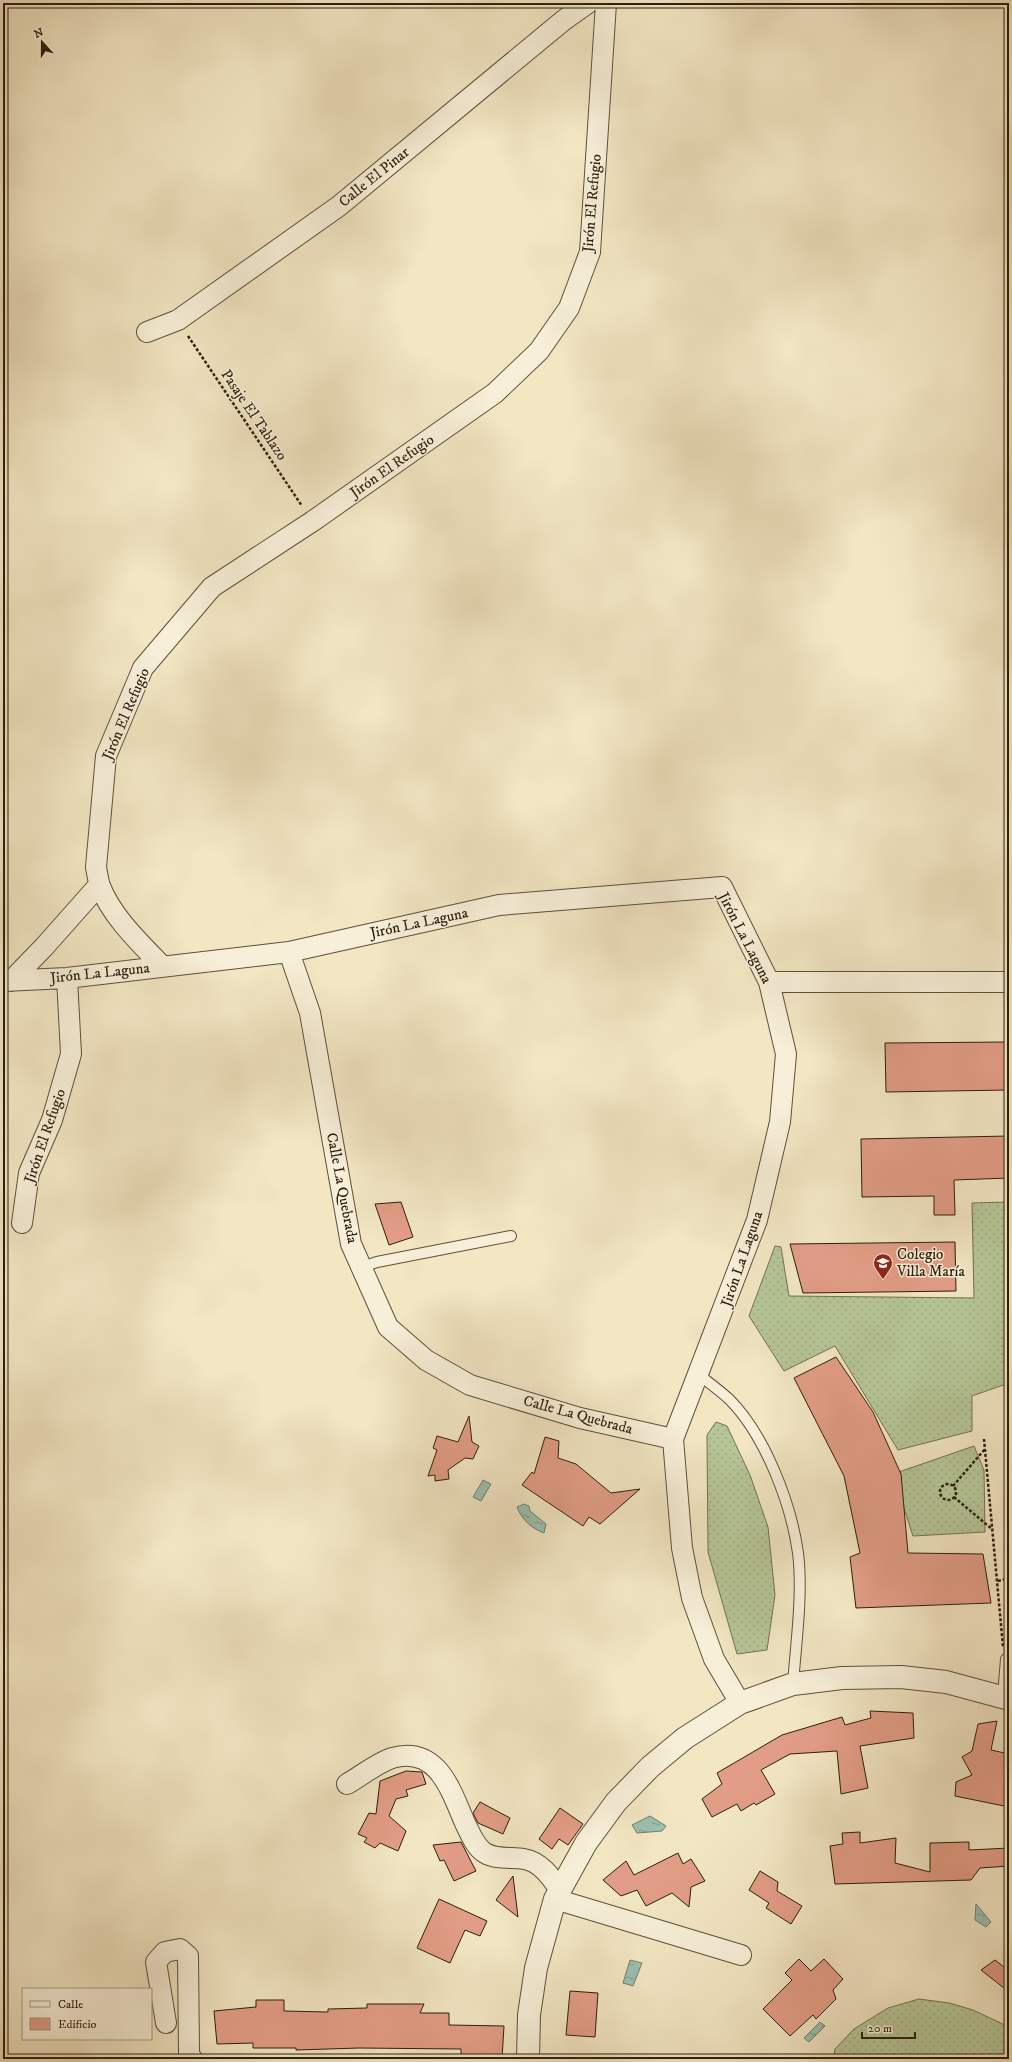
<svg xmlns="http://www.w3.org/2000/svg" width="1012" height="2062" viewBox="0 0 1012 2062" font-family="'IM FELL DW Pica',serif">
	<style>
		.grass { fill: url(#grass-dots); stroke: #717252 }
		.water { fill: url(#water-ripples); stroke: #6f7f70 }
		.building { fill: #e29d86; stroke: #2c1e0d }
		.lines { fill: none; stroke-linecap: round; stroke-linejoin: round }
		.service-casing { stroke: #5e503a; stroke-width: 12 }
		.minor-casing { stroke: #5e503a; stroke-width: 22 }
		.tertiary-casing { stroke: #5e503a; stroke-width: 24 }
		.path { stroke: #2c1e0d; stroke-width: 2.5; stroke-dasharray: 3 2; stroke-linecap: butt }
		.service { stroke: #f7efd8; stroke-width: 10 }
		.minor { stroke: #f7efd8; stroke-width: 20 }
		.tertiary { stroke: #f7efd8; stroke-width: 22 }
		.labels { text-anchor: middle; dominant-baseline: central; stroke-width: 3; stroke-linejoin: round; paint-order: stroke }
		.street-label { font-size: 15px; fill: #2c1e0d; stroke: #f7efd8 }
		.poi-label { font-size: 15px; fill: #2c1e0d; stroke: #f7efd8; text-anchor: start }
	</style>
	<defs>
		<pattern id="grass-dots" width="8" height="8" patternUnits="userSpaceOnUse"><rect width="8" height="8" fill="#b6c697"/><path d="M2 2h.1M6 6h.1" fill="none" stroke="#9daa81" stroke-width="1.8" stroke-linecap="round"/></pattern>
		<pattern id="water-ripples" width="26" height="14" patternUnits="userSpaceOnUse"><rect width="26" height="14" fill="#9bc0b2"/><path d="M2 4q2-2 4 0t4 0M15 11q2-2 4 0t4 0" fill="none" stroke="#7f9b8f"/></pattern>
	</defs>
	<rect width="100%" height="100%" fill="#f2e6c3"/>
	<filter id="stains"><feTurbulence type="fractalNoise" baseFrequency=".005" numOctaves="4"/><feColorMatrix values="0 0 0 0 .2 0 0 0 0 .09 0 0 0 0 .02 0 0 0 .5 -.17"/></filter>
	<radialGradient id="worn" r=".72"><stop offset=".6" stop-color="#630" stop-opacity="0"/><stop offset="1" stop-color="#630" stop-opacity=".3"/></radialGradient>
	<!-- grass -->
	<path class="grass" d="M1009,1202V1383L972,1396V1431L898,1450L835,1346L784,1371L749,1316L775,1246L781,1247L789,1296L974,1298L972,1203Z
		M716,1422L727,1426L750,1475L768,1527L775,1595L767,1650L737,1654L708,1552L707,1435Z
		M974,1446L984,1470L985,1532L913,1536L893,1474Z
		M919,1999L949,2003L973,2010L1009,2027V2059H833L835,2049L854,2029L888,2008Z"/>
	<!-- water -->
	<path class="water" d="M483,1480L491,1484L481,1501L473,1497Z
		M524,1504L529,1506L530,1511L546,1524L544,1533C531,1528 522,1520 517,1507Z
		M650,1816L666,1826L662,1831L637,1833L632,1825Z
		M976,1904L991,1922L986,1927L975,1920Z
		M630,1960L642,1963L633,1986L623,1983Z
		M820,2022L825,2026L809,2042L804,2038Z"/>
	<!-- building -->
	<path class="building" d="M1009,1042V1090L886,1092L885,1043Z
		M1009,1136V1178L954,1180L955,1215H934V1196L862,1197L861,1139Z
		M401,1202L413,1237L389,1245L375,1204Z
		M955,1242L956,1291L803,1293L790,1244Z
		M836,1357L873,1412L901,1474L908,1553L983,1554L991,1603L856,1608L850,1557L860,1553L844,1476L794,1378Z
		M469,1416L472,1442L479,1446L473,1459L465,1458L448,1470L449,1479L435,1481V1475L428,1476L437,1450L433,1448L437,1436L458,1442Z
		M545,1437L559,1441L558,1458L576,1464L611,1493L640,1489L600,1524L589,1517L583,1526L522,1485L532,1472L534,1474Z
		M870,1711L913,1713L914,1738L860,1746L868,1788L841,1794L837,1751L790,1754L761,1770L775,1794L756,1805L754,1803L741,1811L737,1804L712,1817L702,1799L722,1784L717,1773L782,1735L842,1717L845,1725L871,1718Z
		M997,1721L991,1750L1009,1754V1807L955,1796L956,1782L972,1775L962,1757L972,1751L978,1724Z
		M406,1771L422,1772L426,1784L406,1790L408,1796L396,1799L389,1816L406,1831L398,1851L380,1843L375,1848L364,1842L367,1838L358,1834L369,1813L376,1814L380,1781Z
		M480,1802L510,1818L503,1834L478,1823L473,1813Z
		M560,1808L583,1824L568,1845L559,1839L552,1849L539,1839Z
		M860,1832V1843L896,1838L895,1863L930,1872V1843L969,1842V1850L1009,1848V1866L980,1868L971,1880L835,1884L830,1846L843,1844L842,1833Z
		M461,1842L476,1871L454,1881L444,1860L440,1861L433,1845Z
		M678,1853L683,1864L691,1859L705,1881L691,1887L689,1907L672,1893L646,1906L637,1890L621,1896L603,1880L626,1861L634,1875Z
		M760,1871L778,1882L777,1891L802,1906L791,1924L766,1908L769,1903L749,1890Z
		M513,1876L518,1917L496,1900Z
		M439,1899L487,1921L480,1936L465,1930L450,1963L417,1948Z
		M799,1959L811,1971L824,1959L843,1979L833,1990L836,1999L816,2019L813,2015L790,2036L763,2009L792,1980L785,1973Z
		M995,1960L1009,1971V1992L981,1970Z
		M570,1991L598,1993L595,2037L566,2035Z
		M256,2000H284V2011L328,2012V2009L367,2008V2004H424L420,2013H449V2025L504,2026L502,2059L461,2056V2049L359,2048L296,2050V2048H253V2043L217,2044L214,2011L256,2007Z"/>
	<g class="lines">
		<defs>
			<path id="service" d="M362,1267L377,1262L511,1236
				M698,1374C708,1382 719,1390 729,1399C765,1435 791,1503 798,1553C803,1593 796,1643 793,1684
				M1003,1696L1006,1659"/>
			<path id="minor" d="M147,332L178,320L339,206L564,20L588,3
				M289,952L310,1013L351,1244L388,1327L426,1360L470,1385L580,1418L673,1439
				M163,967C140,943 112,917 100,886C98,880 97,873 96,867L106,756L143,668L212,587L313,521L495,393L539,351L569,308L590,252L606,3
				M3,981L67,978L289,952L499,905L722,887L769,982L786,1054L780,1122L757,1220L673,1439L682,1548L692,1598L714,1659L740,1703
				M11,981L44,947L99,885
				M769,982H1009
				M22,1223L29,1173L52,1120L71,1054L67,978
				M347,1784C361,1776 377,1763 392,1758C438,1745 451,1791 465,1823C470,1833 475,1847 485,1853C497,1860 512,1857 524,1859C541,1862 551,1877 560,1890
				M555,1899L741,1955
				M166,2023L156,1962L165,1952L180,1949L188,1956L189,2054L192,2059"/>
			<path id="tertiary" d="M528,2059L529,2015L536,1968L555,1899L586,1843L616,1802L650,1767L685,1738L740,1703L793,1684L842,1678L901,1677L946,1682L1009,1699"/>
		</defs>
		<!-- service casing -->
		<use href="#service" class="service-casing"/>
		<!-- minor casing -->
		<use href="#minor" class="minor-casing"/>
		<!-- tertiary casing -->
		<use href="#tertiary" class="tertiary-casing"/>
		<!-- path -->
		<path class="path" d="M188,336L302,506
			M984,1439L1003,1647
			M940 1492a8 8 0 1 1 16 0a8 8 0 1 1-16 0Z
			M953,1486L985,1449
			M954,1497L993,1530
			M998,1581L1009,1578"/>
		<!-- service -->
		<use href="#service" class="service"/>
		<!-- minor -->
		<use href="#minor" class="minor"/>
		<!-- tertiary -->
		<use href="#tertiary" class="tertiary"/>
	</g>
	<!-- icons -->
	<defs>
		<symbol id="school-pin" viewBox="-11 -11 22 30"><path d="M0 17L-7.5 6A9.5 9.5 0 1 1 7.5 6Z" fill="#8f2418" stroke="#f7efd8"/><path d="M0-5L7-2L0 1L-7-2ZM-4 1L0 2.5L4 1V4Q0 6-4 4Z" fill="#fff"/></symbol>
	</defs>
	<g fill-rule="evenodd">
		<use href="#school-pin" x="872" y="1252" width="22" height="30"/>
	</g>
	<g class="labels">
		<!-- street labels -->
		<g class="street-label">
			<text transform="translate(374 177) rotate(-39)">Calle El Pinar</text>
			<text transform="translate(592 203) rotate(-85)">Jirón El Refugio</text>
			<text transform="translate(254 415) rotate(56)">Pasaje El Tablazo</text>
			<text transform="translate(392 466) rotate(-35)">Jirón El Refugio</text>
			<text transform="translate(126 714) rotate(-67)">Jirón El Refugio</text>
			<text transform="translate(419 923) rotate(-12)">Jirón La Laguna</text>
			<text transform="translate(745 938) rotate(63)">Jirón La Laguna</text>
			<text transform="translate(100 973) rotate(-6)">Jirón La Laguna</text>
			<text transform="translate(45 1136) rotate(-71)">Jirón El Refugio</text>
			<text transform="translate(342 1188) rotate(79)">Calle La Quebrada</text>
			<text transform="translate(742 1259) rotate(-71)">Jirón La Laguna</text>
			<text transform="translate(578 1415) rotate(15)">Calle La Quebrada</text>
		</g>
		<!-- poi labels -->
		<g class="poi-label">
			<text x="897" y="1254">Colegio<tspan x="897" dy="17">Villa María</tspan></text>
		</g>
	</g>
	<!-- margin -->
	<rect width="1012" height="2062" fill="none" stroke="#f2e6c3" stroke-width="16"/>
	<rect x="4" y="4" width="1004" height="2054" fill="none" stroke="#2c1e0d" stroke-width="2"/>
	<rect x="8" y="8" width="996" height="2046" fill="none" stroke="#2c1e0d"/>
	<!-- legend -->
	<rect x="22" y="1988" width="130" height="52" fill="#f7efd8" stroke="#a69b87"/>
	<rect x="30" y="2001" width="20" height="6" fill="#f7efd8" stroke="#a69b87"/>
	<text x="58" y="2008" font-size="12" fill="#2c1e0d">Calle</text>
	<rect x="30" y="2018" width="20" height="12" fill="#e29d86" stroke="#a69b87"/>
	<text x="58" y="2028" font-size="12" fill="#2c1e0d">Edificio</text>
	<!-- north arrow -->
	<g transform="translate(42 42) rotate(339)" stroke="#f7efd8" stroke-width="3" paint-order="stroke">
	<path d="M0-3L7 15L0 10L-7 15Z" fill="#2c1e0d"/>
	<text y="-6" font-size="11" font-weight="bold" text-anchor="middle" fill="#2c1e0d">N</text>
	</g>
	<!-- scale -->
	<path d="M862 2032v6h53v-6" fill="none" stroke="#2c1e0d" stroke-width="2"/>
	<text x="868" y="2032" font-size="12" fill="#2c1e0d" stroke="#f7efd8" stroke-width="3" paint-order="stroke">20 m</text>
	<rect width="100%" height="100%" filter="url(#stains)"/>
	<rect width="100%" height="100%" fill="url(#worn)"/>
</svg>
